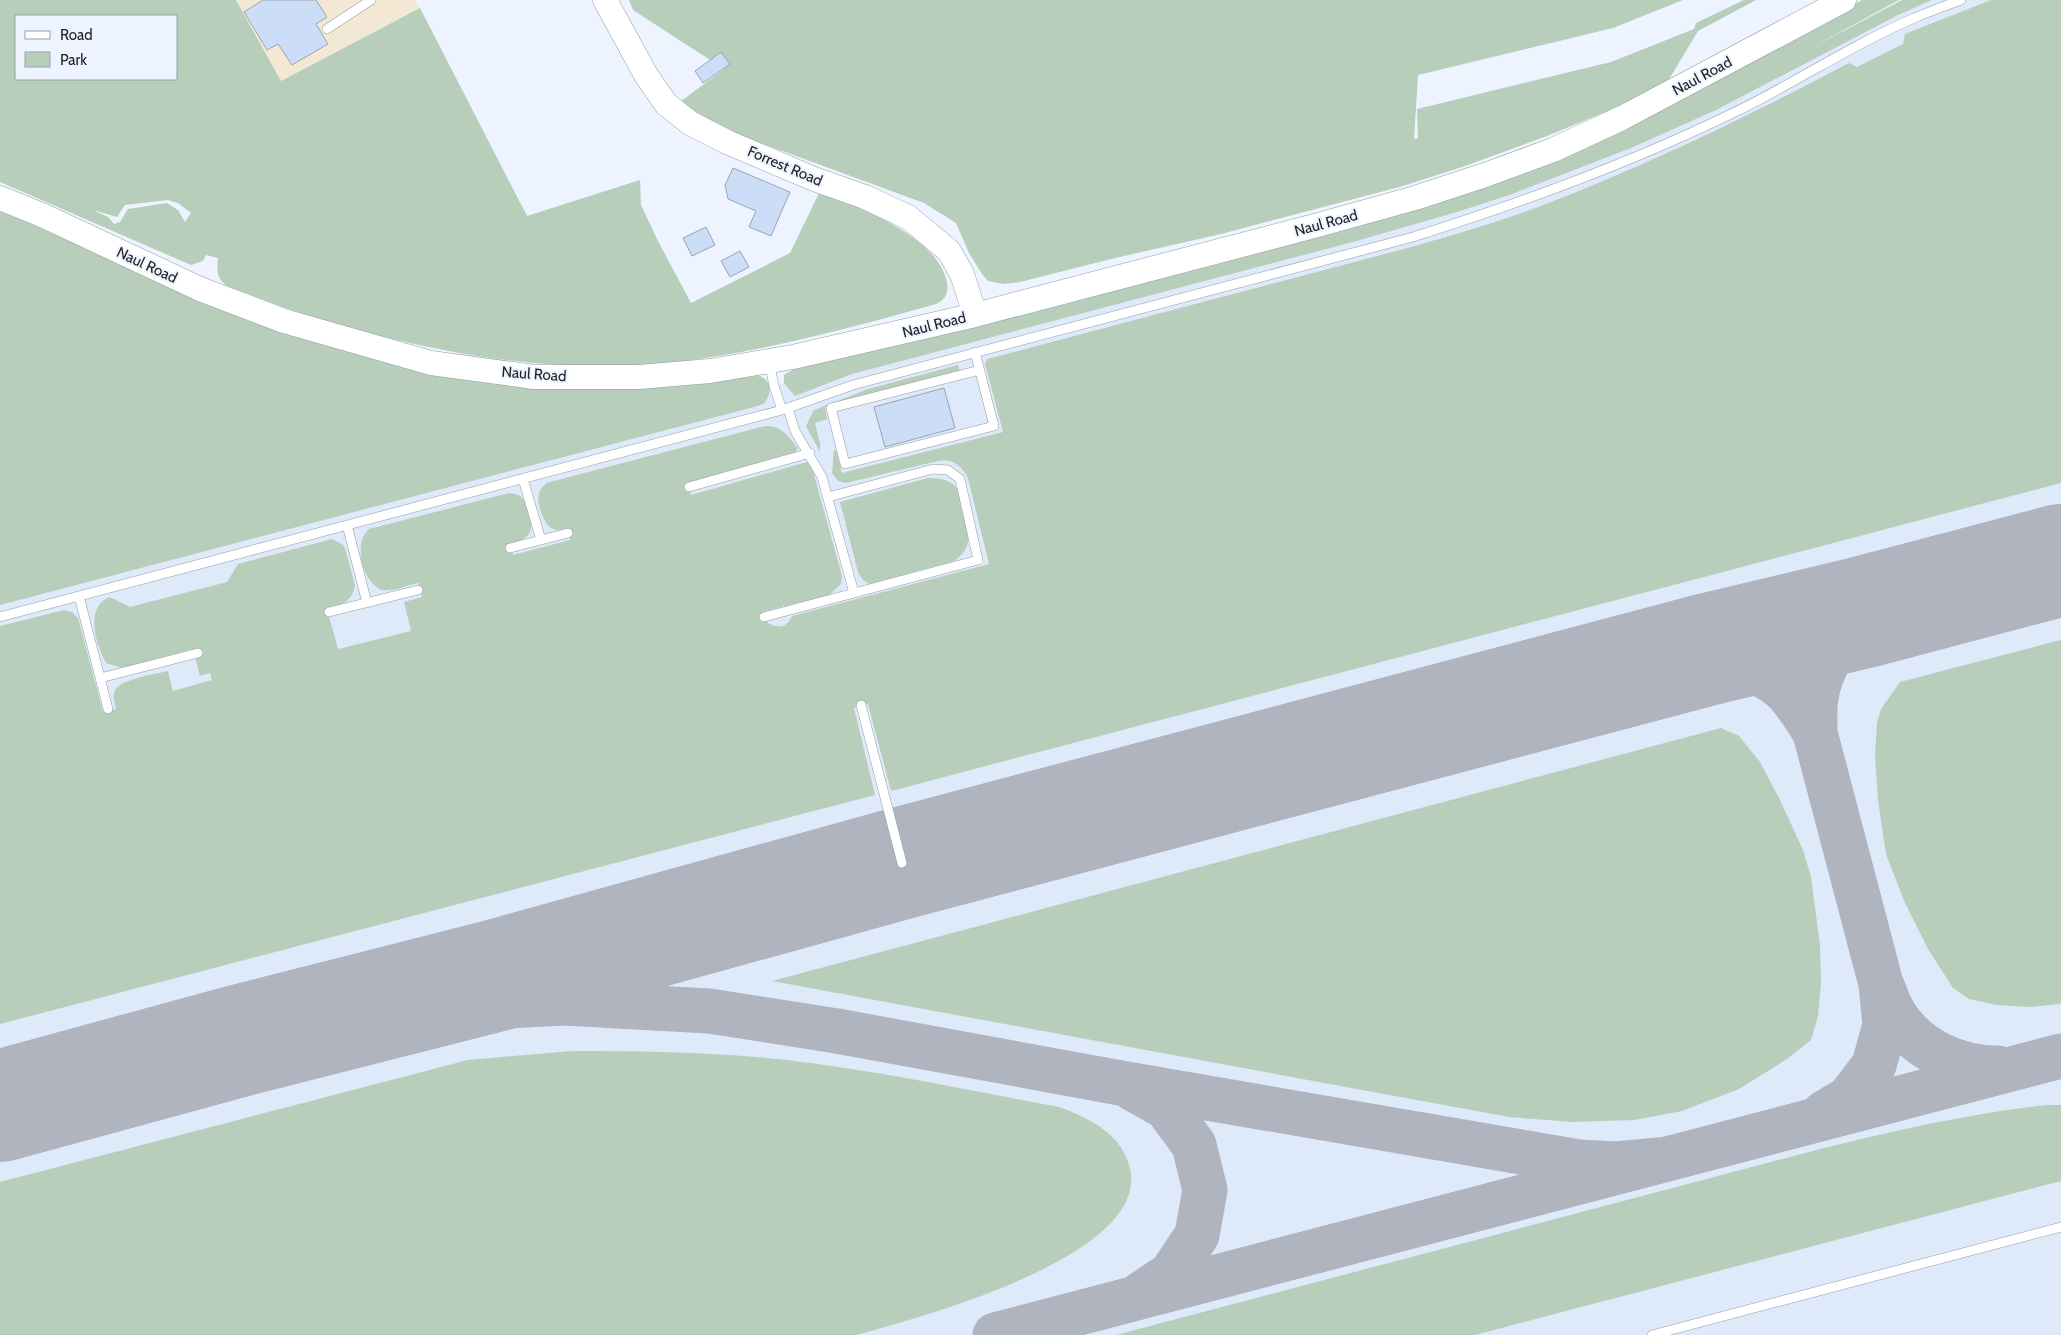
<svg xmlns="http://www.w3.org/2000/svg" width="2061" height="1335" viewBox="0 0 2061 1335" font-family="Cabin,sans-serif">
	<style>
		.industrial { fill: #f3e8d4 }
		.built { fill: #dee9fa }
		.green { fill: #b7ceba; fill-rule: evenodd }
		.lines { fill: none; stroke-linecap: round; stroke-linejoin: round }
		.taxiway { stroke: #afb4be; stroke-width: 45 }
		.runway { stroke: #afb4be; stroke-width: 112 }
		.building { fill: #cbddf7; stroke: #9da3ae }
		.lane-casing { stroke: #969ca6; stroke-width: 10 }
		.secondary-casing { stroke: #969ca6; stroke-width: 25 }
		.lane { stroke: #fff; stroke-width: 9 }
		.secondary { stroke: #fff; stroke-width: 24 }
		.labels { text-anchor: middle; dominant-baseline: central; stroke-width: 4; stroke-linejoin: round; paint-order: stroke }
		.street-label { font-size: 15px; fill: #212327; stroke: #edf4ff }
	</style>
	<rect width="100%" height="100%" fill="#edf4ff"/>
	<!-- industrial -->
	<path class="industrial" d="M236,0H415L420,8L281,81Z"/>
	<!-- built -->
	<path class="built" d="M1902,0H2061V1335H0V587L669,411L853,367L1700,107Z"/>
	<!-- green -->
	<path class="green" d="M0,0H236L281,81L420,8L527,216L640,180L641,205L658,241L691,303L790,253L821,189C859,208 939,237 947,283C949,293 945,300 936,304C851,328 765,351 678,362C582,373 482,361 389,338C371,334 352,330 334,325C298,313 263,299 227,286C216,277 217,271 218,258L206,255L203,261L191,265L0,182ZM16,16H176V79H16ZM168,200L178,203L191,213L185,222L178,210L167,203L128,209L120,222L114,224L108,217L93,210L117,217L125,205Z
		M629,0H1683L1613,28L1418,75L1414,139L1418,138L1417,109L1611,62L1694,29L1696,23L1744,0H1756L1698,31L1668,81L1608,111L1547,136L1468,165L1403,186L1221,234L1111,259L1020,282L1003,284L988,281L982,274L969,253L956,223L924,203L739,135L696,116L680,102L724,69L633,10Z
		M1862,0H1899L1798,55L1902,0H1932L1898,15L1716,110L1631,148L1512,194L1457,212L1353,242L852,374L795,396L784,383V375L802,364L1414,204L1769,51Z
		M1991,0H2061V483L891,791L868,704L854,708L875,795L0,1024V626L64,610L72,612L78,618L103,712L116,709C115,703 112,696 115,690C121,679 156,674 168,671L173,691L212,680L210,673L200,676L193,649L123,668L106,663C96,645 84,606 110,597L130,607L227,582L238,564L332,539L343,545L346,551L355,586L352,595L346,602L327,609L338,649L411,631L404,602L422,597L418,583C407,585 394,592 383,590C363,584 352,544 369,529L509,493C513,494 518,494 520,496C525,500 526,505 528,510C535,530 531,539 510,544L513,555L570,540L568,530C550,533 545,524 540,509C539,503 537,498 539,493C540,489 544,486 546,483L765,426C781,425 788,436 798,448L792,457L689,486L691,495L807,462L813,471L842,576L841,584L829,595L765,611L768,623C778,629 787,628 792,616L989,564L968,478C961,465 953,459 938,461L846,483L838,481L832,473L834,450H836L842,473L1003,432L985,364L987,359C1091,332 1195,304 1298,277C1380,255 1462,235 1541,206C1647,165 1749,116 1849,63L1857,67L1903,44L1905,34Z
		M0,210L132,269L406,366L752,373C771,378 774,388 764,404L754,407L0,605Z
		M958,365L960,371L825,407L827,419L815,423L820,443V452L806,426L814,410L868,389Z
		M928,478C938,478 947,479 954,485C962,492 970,532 968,542C966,551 961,556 954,561L869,584L863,580L858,572L840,502Z
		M2061,640V1004L2029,1007L1996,1005L1969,999L1953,988L1928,949L1905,903L1886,854L1878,800L1875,755L1877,723L1881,709L1900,682Z
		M1721,728L1739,736L1760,762L1779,798L1803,850L1811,877L1820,945L1821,983L1818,1016L1811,1040L1787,1059L1739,1089L1682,1111L1634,1120L1573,1122L1509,1117L772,981Z
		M572,1051C644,1051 716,1052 787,1060C878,1071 969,1090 1059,1107C1089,1118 1120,1133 1129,1165C1157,1255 917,1318 856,1335H0V1182L468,1060Z
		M2047,1105H2061V1181L1475,1335H1116L1824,1148C1898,1130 1971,1113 2047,1105Z"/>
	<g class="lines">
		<!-- taxiway -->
		<path class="taxiway" d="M1709,649C1731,661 1765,672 1783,689C1797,702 1805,717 1815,733
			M1882,986C1886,995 1889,1006 1895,1015C1917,1050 1958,1068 1998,1068
			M242,1040L414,1011L564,1003L709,1011L837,1031L1126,1084L1579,1162L1616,1164L1659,1160
			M1132,1088L1166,1107L1194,1145L1205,1190L1197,1235L1171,1274L1141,1294
			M1824,1113L1849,1098L1874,1065L1885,1025L1881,984L1815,733C1815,721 1814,709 1816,697C1821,663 1843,638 1864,612
			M995,1335L2061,1056"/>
		<!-- runway -->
		<path class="runway" d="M0,1106L242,1040L494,976L902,863L1709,649L1864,612L2061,560"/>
	</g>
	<!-- building -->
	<path class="building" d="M263,0H316L327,17L316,24L328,44L292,65L278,44L267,50L244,12Z
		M721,52L730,64L703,83L695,71Z
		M733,168L790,192L771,236L749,227L756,211L728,199L725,185Z
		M706,227L715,245L692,256L683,238Z
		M740,251L749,267L730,277L721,261Z
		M944,388L955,428L885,447L874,407Z"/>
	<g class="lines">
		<defs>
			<path id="lane" d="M327,29L371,0
				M975,352L994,426L845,464L831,408L980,370
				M769,362L774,386L782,410
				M788,408L795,431L822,477L854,593
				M523,479L541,540
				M689,487L810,453
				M347,525L367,603
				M510,548L568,533
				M79,596L108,709
				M329,612L418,590
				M0,617L782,410L853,385L1413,237C1521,203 1628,164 1731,114C1792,85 1849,46 1912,19C1928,12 1945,6 1961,0
				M764,617L978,560L960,479L948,470L933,469L828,497
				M100,678L198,653
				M861,705L902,863
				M1652,1335L2061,1227"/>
			<path id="secondary" d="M605,0L646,75L666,104L690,123L727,142L814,179L865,197L908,217L949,251L962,274L975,315
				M0,198L42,215L200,289L284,321L431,363L534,377H639L710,371L793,357L975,315L1318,225L1415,198L1485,175L1553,150L1622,118L1844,0"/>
		</defs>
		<!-- lane casing -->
		<use href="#lane" class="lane-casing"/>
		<!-- secondary casing -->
		<use href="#secondary" class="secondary-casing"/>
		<!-- lane -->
		<use href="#lane" class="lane"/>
		<!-- secondary -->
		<use href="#secondary" class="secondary"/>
	</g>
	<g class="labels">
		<!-- street labels -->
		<g class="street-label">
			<text transform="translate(1702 76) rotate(-28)">Naul Road</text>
			<text transform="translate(785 166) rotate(23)">Forrest Road</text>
			<text transform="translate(1326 223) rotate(-15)">Naul Road</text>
			<text transform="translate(147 265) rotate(25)">Naul Road</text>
			<text transform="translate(934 325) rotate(-14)">Naul Road</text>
			<text transform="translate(534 374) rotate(4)">Naul Road</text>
		</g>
	</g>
	<!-- legend -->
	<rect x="15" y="15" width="162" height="65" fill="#edf4ff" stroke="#9ba0a9"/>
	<rect x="25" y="31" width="25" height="8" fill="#ffffff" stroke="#9ba0a9"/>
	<text x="60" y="40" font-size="15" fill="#212327">Road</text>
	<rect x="25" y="52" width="25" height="15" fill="#b7ceba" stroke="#9ba0a9"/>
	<text x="60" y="65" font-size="15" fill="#212327">Park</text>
</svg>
